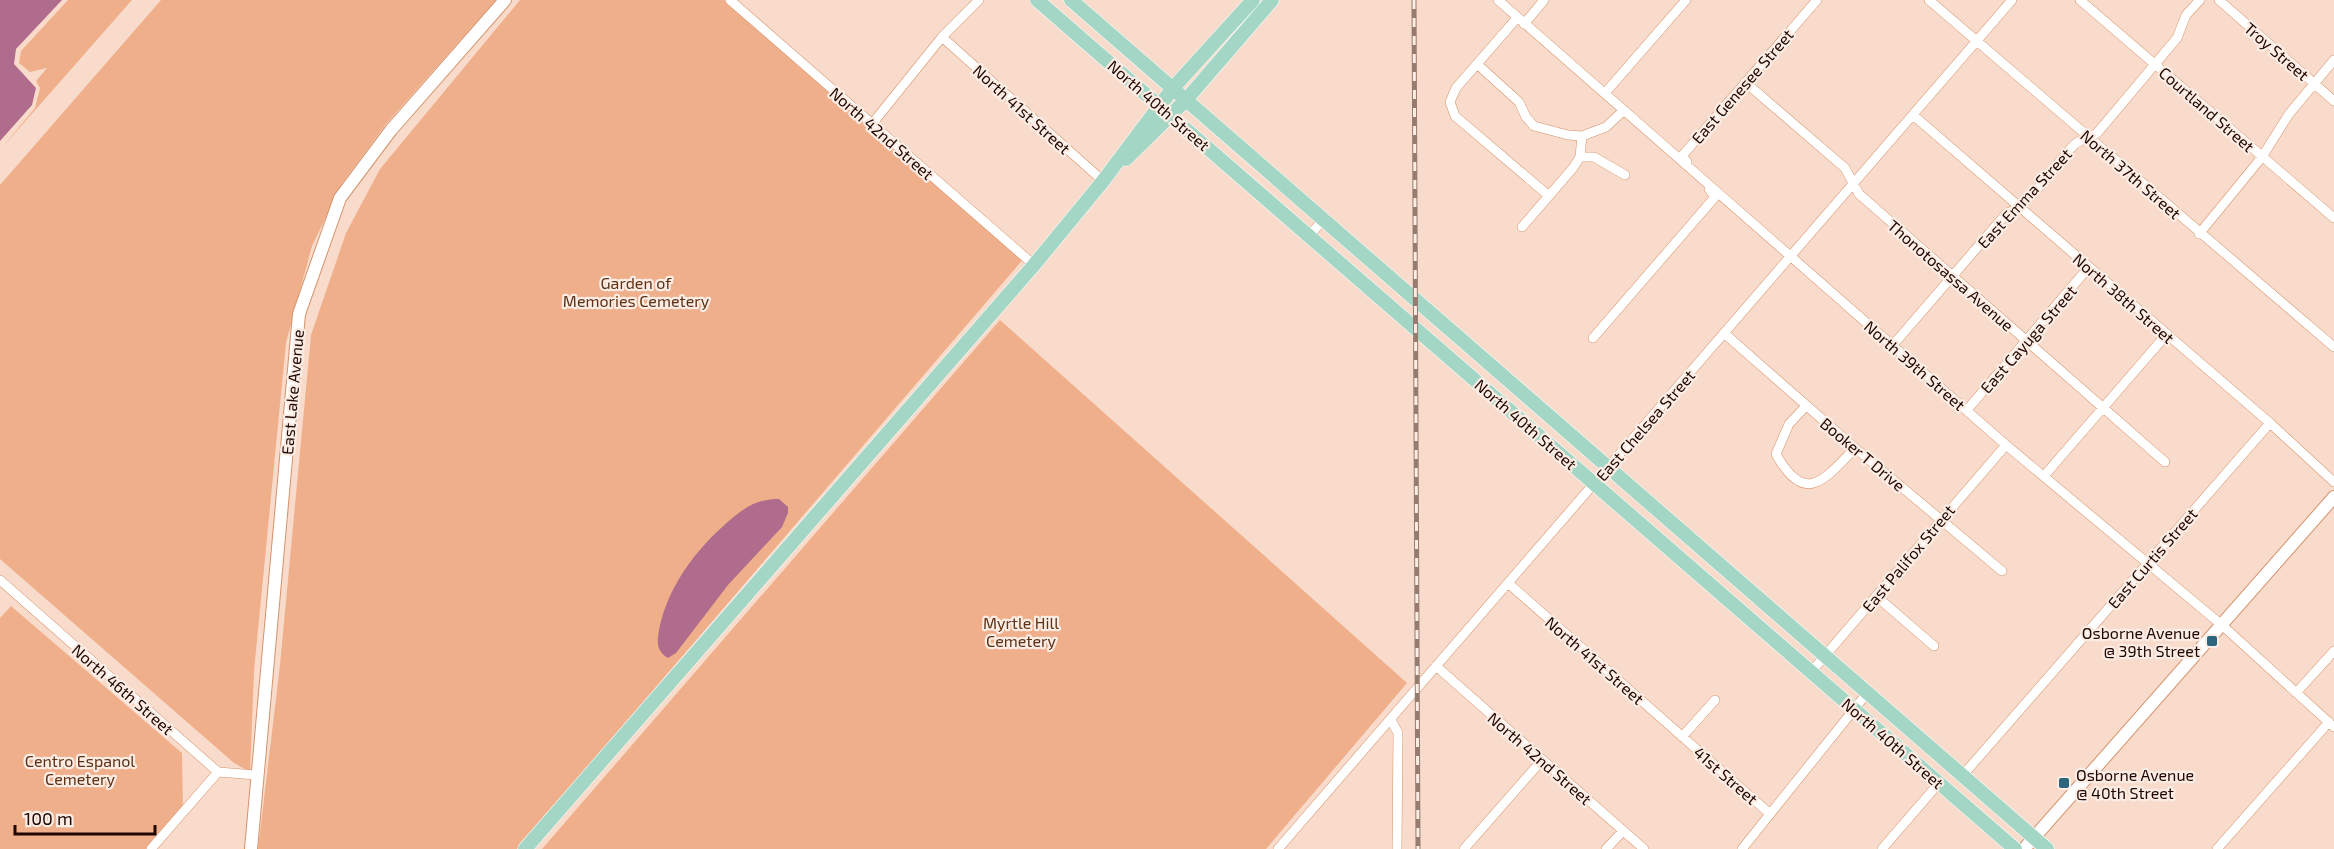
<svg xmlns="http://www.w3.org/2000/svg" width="2334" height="849" viewBox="0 0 2334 849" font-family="'Exo 2',sans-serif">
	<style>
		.green { fill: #f0af8b }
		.water { fill: #b06c8c }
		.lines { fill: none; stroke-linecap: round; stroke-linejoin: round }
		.street-casing { stroke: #d5926b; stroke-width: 10 }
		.secondary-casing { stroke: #d5926b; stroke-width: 14 }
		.primary-casing { stroke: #fff; stroke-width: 15 }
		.street { stroke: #fff; stroke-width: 9 }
		.secondary { stroke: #fff; stroke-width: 12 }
		.primary { stroke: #a4d6c6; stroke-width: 14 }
		.rail-casing { stroke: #967b6f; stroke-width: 5 }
		.rail { stroke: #fbece4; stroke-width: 3; stroke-dasharray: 9; stroke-linecap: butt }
		.poi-dot { fill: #2c657e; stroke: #fbece4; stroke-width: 2 }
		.labels { text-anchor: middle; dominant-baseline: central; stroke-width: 4.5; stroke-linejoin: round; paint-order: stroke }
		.street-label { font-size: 16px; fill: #1f0700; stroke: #fbece4 }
		.park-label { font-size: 16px; fill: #5d3115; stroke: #fbece4 }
		.poi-label { font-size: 16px; fill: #1f0700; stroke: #fbece4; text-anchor: end }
	</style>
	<rect width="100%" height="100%" fill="#f9dbcb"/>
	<!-- green -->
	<path class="green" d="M68,0H132L0,150L35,108L40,88L36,81L47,68L30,72L19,63L21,51Z
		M161,0H496L386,124L343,182L312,246L286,343L254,671L250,772L234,763L0,559V185Z
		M520,0H730L1025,257L517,849H258L280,665L311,335L346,233L380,169Z
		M1000,320L1407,683L1266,849H542Z
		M11,606L182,753L183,810L146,849H0V618Z"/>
	<!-- water -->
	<path class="water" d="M0,0H62L16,49L14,64L36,88L32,105L0,141Z
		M779,499L788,507V513L782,527L728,585L676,653L668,658C656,651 657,642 659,630C668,583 702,541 740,512C752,503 764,499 779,499Z"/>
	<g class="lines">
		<defs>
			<path id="street" d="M730,0L1034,265
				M1498,0L2006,445L2223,626L2334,727
				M1929,0L2334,347
				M2080,0L2334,218
				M2219,0L2334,101
				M1517,18L1456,88L1450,102L1455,116L1549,196
				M1524,24L1544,0
				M942,37L1103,181
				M1477,64L1519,102L1526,117L1534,126L1568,135L1582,136L1606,127L1624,110
				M1745,82L1845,168L1859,194L2165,462
				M1605,93L1686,0
				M1913,115L2270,423L2334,482
				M872,124L942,37L979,0
				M1580,157H1594L1625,175
				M1687,162L1682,156L1817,0
				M1522,227L1573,168L1580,157L1582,136
				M2199,234L2262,157L2289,114L2334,60
				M1310,235L1323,220
				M1725,334L1855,448L2002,571
				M1593,338L1715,197L1709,189
				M1893,345L2006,214C2035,201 2052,167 2074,145C2081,138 2090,139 2098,132L2177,38L2186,15L2200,0
				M1806,406L1789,424L1776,454C1805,507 1825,479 1855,448
				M1967,410L2088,268
				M2044,476L2166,335
				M0,580L218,772L256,775
				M1508,583L1769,813
				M1876,596L1934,646
				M1436,666L1644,849
				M1811,672L2006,445
				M2296,693L2334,651
				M1391,720L1398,733L1397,849
				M1682,737L1715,700
				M1963,775L2270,423
				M151,849L218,772
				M1278,849L2012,0
				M1464,849L1542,760
				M1606,849L1623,831
				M1742,849L1868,692
				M1882,849L1939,783
				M2217,849L2329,722"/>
			<path id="secondary" d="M251,849L299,314L340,198L391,130L505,0
				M2024,849L2334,497"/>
			<path id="primary" d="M1037,0L2015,849
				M1071,0L2047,849
				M1126,159L1186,100L1272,0
				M525,849L1034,265L1103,181L1173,88L1253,0"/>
		</defs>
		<!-- street casing -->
		<use href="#street" class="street-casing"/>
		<!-- secondary casing -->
		<use href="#secondary" class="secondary-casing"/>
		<!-- primary casing -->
		<use href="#primary" class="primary-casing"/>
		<!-- street -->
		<use href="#street" class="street"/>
		<!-- secondary -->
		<use href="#secondary" class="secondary"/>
		<!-- primary -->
		<use href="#primary" class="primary"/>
		<defs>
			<path id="rail" d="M1414,0L1418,849"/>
		</defs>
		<!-- rail casing -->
		<use href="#rail" class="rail-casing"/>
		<!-- rail -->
		<use href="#rail" class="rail"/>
	</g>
	<!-- markers -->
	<g class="poi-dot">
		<rect x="2206" y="635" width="12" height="12" rx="3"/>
		<rect x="2058" y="777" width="12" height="12" rx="3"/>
	</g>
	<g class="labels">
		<!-- street labels -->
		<g class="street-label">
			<text transform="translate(2277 51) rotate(41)">Troy Street</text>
			<text transform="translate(1742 86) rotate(-49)">East Genesee Street</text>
			<text transform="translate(1159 105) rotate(41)">North 40th Street</text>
			<text transform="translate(1022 109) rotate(42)">North 41st Street</text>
			<text transform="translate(2207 109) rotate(41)">Courtland Street</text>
			<text transform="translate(882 133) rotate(41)">North 42nd Street</text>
			<text transform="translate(2131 174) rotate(41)">North 37th Street</text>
			<text transform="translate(2024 198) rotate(-47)">East Emma Street</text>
			<text transform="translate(1951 275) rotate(41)">Thonotosassa Avenue</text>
			<text transform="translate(2124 298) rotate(41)">North 38th Street</text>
			<text transform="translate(2028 339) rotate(-49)">East Cayuga Street</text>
			<text transform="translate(1915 365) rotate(41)">North 39th Street</text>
			<text transform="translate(292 392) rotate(-85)">East Lake Avenue</text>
			<text transform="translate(1526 424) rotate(41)">North 40th Street</text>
			<text transform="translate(1645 425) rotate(-49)">East Chelsea Street</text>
			<text transform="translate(1863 454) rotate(40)">Booker T Drive</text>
			<text transform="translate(1908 558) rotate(-50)">East Palifox Street</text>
			<text transform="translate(2152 558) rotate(-49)">East Curtis Street</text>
			<text transform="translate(1595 660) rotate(41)">North 41st Street</text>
			<text transform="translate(123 689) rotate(41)">North 46th Street</text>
			<text transform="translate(1893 743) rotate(41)">North 40th Street</text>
			<text transform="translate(1540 758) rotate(41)">North 42nd Street</text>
			<text transform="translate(1726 775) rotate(41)">41st Street</text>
		</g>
		<!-- park labels -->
		<g class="park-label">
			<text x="636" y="282">Garden of<tspan x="636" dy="18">Memories Cemetery</tspan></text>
			<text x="1021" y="622">Myrtle Hill<tspan x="1021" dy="18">Cemetery</tspan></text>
			<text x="80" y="760">Centro Espanol<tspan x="80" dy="18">Cemetery</tspan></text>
		</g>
		<!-- poi labels -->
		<g class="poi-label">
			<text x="2200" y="632">Osborne Avenue<tspan x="2200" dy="18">@ 39th Street</tspan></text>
			<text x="2076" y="774" text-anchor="start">Osborne Avenue<tspan x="2076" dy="18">@ 40th Street</tspan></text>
		</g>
	</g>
	<!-- scale -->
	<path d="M15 825v9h140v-9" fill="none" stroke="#1f0700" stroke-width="3"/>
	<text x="24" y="825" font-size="18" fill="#1f0700" stroke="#fbece4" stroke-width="4.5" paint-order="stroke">100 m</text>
</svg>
